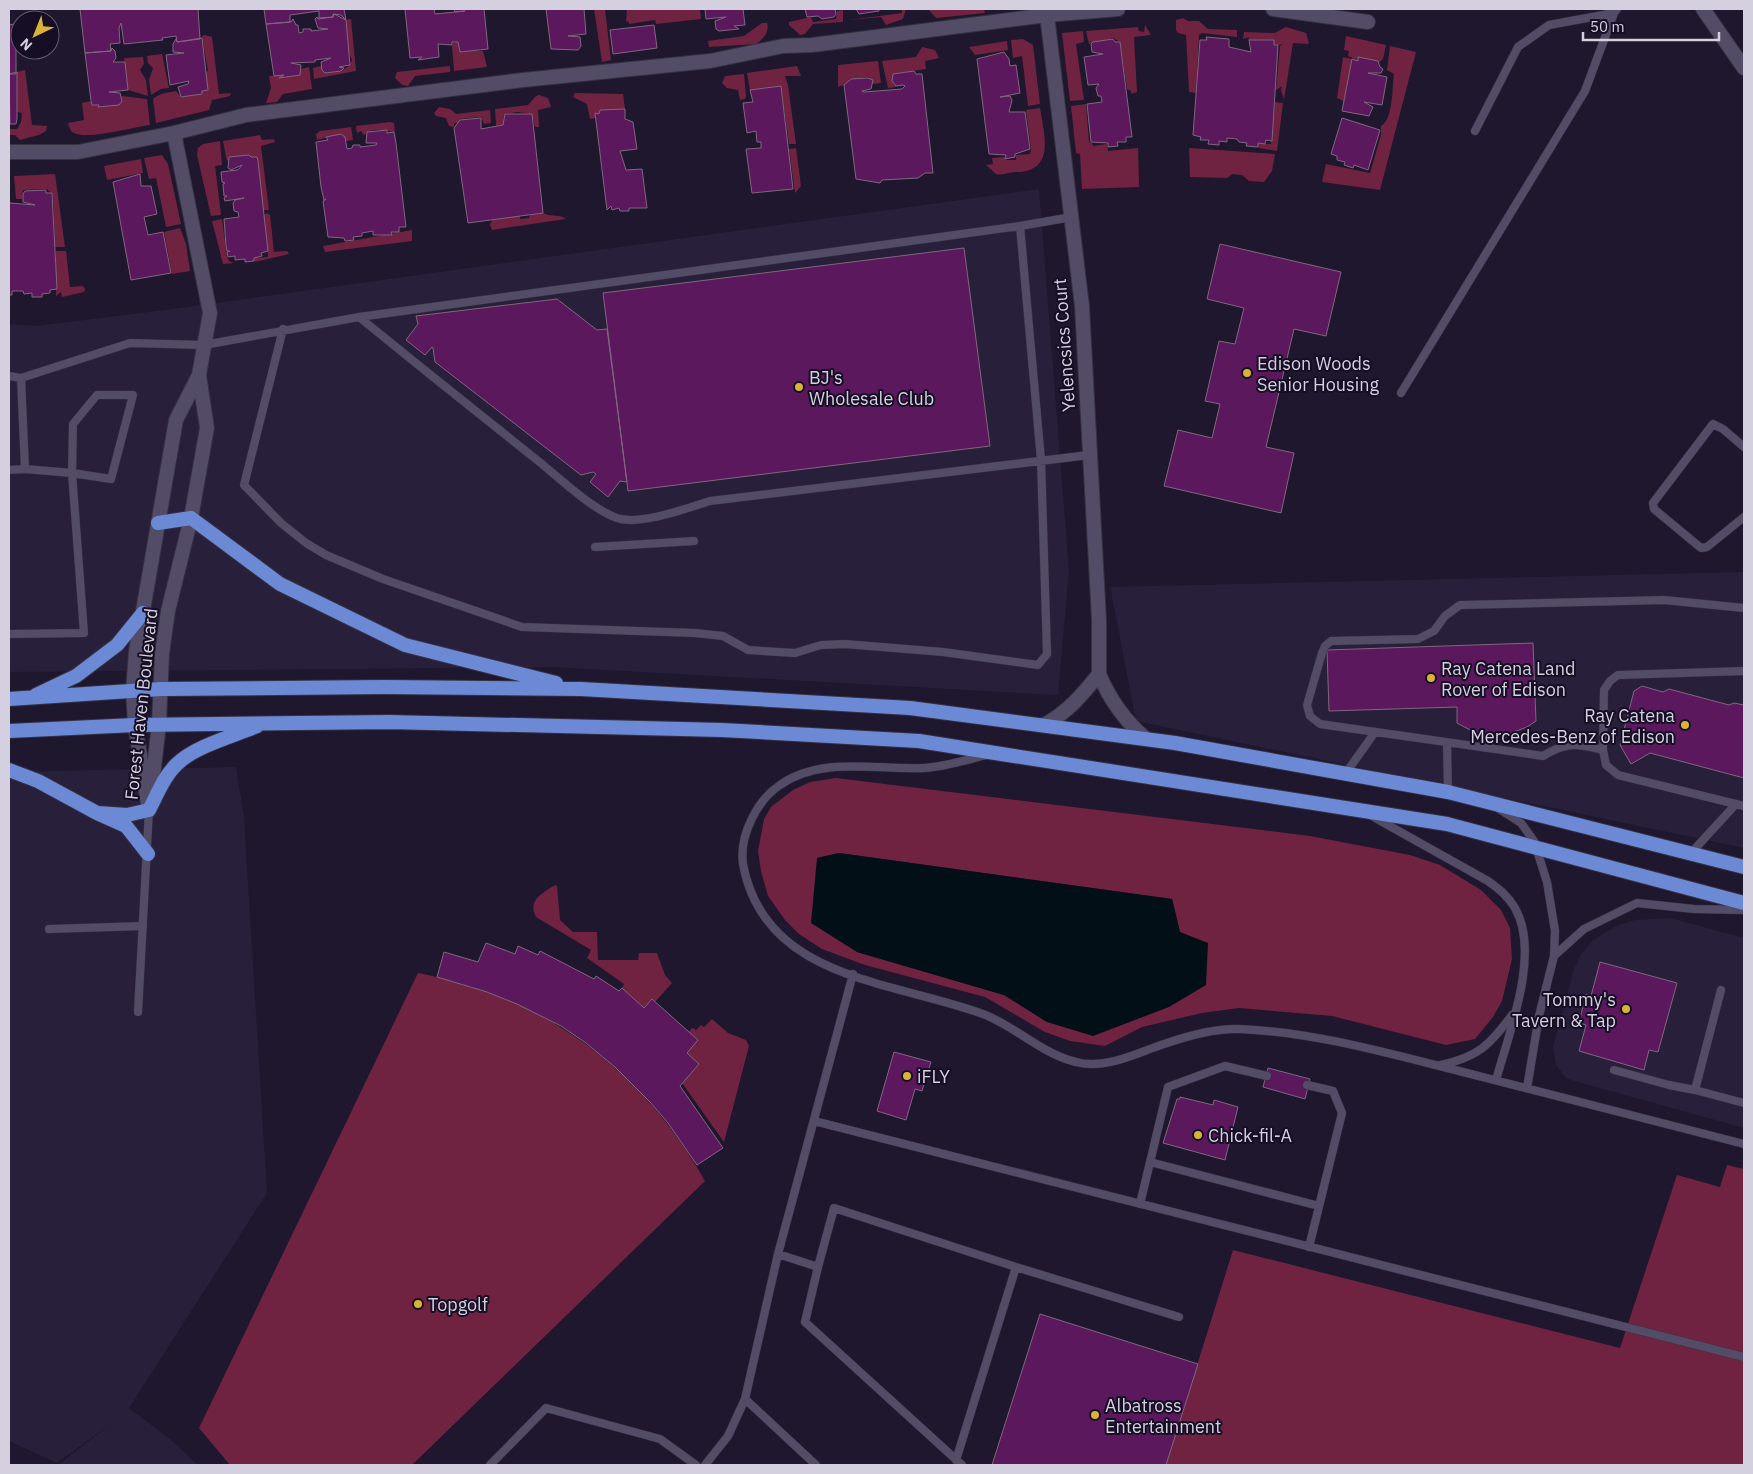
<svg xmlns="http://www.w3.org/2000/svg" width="1753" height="1474" viewBox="0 0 1753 1474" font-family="'IBM Plex Sans',sans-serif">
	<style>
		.built { fill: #281f3b }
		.green { fill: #6f2341; fill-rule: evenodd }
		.water { fill: #030f17 }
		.building { fill: #5c185c; stroke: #7f677e }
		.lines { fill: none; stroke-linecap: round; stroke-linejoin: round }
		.service-casing { stroke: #353042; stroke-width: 9 }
		.minor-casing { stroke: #353042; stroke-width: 16 }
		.tertiary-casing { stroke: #353042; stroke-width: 16 }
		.trunk-casing { stroke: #353042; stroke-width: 16 }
		.service { stroke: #534c66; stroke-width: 8 }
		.minor { stroke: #534c66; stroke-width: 14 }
		.tertiary { stroke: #534c66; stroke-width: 14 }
		.trunk { stroke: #6c89d6; stroke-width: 14 }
		.poi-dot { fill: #d8b434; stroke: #150e24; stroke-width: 2 }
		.labels { text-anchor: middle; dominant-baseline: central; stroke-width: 4; stroke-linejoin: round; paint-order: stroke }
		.street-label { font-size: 18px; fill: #d4d0e0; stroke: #150e24 }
		.poi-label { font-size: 18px; fill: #d4d0e0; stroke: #150e24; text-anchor: start }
	</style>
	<rect width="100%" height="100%" fill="#1e172e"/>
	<!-- built -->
	<path class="built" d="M1039,189L1069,571L1058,695L552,667L9,672V324L36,326L165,310Z
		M1744,572V848L1136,721L1110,587Z
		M236,767L244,817L267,1193L129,1408L170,1439L198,1465H58L112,1423L57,1463L9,1441V772Z
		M1670,918L1744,938V1128L1578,1082L1566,1078L1556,1065L1553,1047L1574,969L1581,954L1592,941L1616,926L1635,920Z"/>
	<!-- green -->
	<path class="green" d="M594,9H605L611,60L602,62Z
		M627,9H700L701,19L656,24L655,20L629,24L628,21L626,22Z
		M902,9H906L903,19L886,25L881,17L849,20L902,13Z
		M928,9H984L985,13L936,18Z
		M843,10V22L813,24L805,34L800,35L789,25V22L811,17L813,22L836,19L837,11Z
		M1183,18L1188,21H1199L1208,29L1237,30V37L1202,33L1199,35L1196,93L1189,92L1186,35L1178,33L1176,30V20Z
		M351,19L356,71L314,79L313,68L321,66L325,73L341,71L349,66L352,60L348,50L346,20Z
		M762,23H767C770,32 763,39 756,44L709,47L708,41L744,36Z
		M1145,25L1151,35L1134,37L1137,92L1131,94V91L1127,89L1120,42L1113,38L1089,44L1086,31L1138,27L1139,31L1144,32Z
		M1286,27L1306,33L1309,44L1293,43L1284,100L1281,90L1282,86L1276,90L1280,46L1284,43L1280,45L1250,42L1248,39L1250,37L1243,39L1244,32L1275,33Z
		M1083,31L1084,42L1076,44L1084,100L1070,101L1062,33Z
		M205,35L212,37L219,94L231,93L230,96L212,100L209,110L156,123L153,99C160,93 166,93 176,91L181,97L202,94V91L208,90L206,72L208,71L202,36Z
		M1346,36L1386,45L1383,59L1380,62L1358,57L1357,60L1348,56L1349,51L1344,50Z
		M1023,39L1033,45L1040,104L1028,106L1022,56L1013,58L1011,40Z
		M1007,41L1008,50L975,55L969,47Z
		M459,42L460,51H483L487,67L454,71L452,46L453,43Z
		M1390,46L1416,52L1380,190L1322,182L1326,164L1370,173L1381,135V126C1393,120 1392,88 1394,74L1387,70Z
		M922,47L935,50L939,58L925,61L926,69L893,74L892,81L896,87L888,88L882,61L916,57Z
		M162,54L169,88L161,89L151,95L149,80L153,68L148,63L147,56Z
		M143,57L144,64L140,70L146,80L148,96L128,90L124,58Z
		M1343,57L1352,59L1344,101L1337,98Z
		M878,61L881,83L873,84L869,77L849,79L850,83L838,87V65Z
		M450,66V72L415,76L408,86L402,85L395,78L397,72Z
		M797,66L801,76H785L788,85L796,144H789L781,86L750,90L747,73Z
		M309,67L312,89L283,94L277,102L266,103L271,88L269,76L284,75L279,78L300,75L301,69Z
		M25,70L32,125L47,126L46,131L39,135L20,140L15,135H9V129H17L21,122L22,113L17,112V72Z
		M744,74L746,96L745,99L740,100L738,90L727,88L722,83L725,76Z
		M575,93L623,94L625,109L600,110L599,114L595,113V118L590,119L587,104L573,97Z
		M539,95L548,98L551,107L538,110L539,127H535L532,114L518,112L504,114L503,125L496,126L495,109L528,105L536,96Z
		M122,96L147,99L150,125C133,127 89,140 74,133C70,131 69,127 68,123L84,120L82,103L92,101L99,107L109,106Z
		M1275,102L1283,103L1277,151L1259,148L1257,144H1271Z
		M1086,104L1089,142L1092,143L1093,146L1107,144L1108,151L1138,148L1139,187L1082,189L1080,154L1076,153L1071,106Z
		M439,107L450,109L456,114L490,110L491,123L484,124L481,117L460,119V123H454V127L449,126L446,118L436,116L434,113Z
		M1040,108C1044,134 1056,172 1016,172C1009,172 1002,176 996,174L986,165L993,164L992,158L1005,157V160H1016V155L1030,154L1031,149L1026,110Z
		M390,122L394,123L395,132C386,131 374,126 364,135L361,131L357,133L356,126Z
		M351,127L353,140L346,141L341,134L317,140L316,134L320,131Z
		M260,135L262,140L274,139L275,142L261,146L269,210H263L258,161L248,155L229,157L227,162L223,141Z
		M220,141L222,165L215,166L221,215L211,216L197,155L198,148L203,144Z
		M796,148L801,186L795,193L789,149Z
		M1189,148L1275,154L1272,171L1264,182L1249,181L1242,175L1232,174L1227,178L1190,177Z
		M162,155L168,164L181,224L166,227L156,178L149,179L144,158Z
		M141,159L143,173L107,180L104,166Z
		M55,174L65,247H55L53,195L47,189L23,190L22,199H16L14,176Z
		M267,213L270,215L274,252L287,251L289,254L255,262L254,258L268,257L264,215Z
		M543,213C550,217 561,214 566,219L492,230L490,225L492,220L520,216V219L529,218L530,215Z
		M222,219L227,257L229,261L234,263L223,264L212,221Z
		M180,228L186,244L190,271L172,274L164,232Z
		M412,230V241L325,252L323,246Z
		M56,251H66L70,287L83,286L85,289L84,292L62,297L61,292L56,296Z
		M836,778L1310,836L1410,855L1440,865L1481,890L1501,910L1510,928L1512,959L1502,1001L1493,1017L1475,1039L1446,1045L1332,1016L1239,1008L1202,1013L1142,1027L1105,1046L1070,1041L1045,1032L985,997L865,965L822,949L799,934L785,920L768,896L761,871L758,851L764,819L771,807L793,790L810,782ZM839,853L1172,899L1180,932L1047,1022L1004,995L857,952L817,858Z
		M555,885L557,886L560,920L573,932H597L598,960H638L639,953H657L665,975L672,983L655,1002L652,999L644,1008L622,988L624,984L587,958L591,950L536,917C527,900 543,893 555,885Z
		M418,973C545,997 642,1069 705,1181L412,1465H230L199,1428Z
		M712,1019L728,1033L746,1040L749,1046L724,1142L682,1083L699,1064L687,1053L689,1032L692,1028L696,1030L701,1025L704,1027Z
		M1727,1165L1744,1169V1465H1166L1233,1250L1620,1348L1677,1175L1720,1187Z"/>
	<!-- water -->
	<path class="water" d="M839,853L1172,899L1180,932L1208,943L1206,985L1169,1007L1093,1036L1047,1022L1004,995L857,952L811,923L817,858Z"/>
	<!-- building -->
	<path class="building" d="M80,9H198L200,39L177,42L176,36L162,38L163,40L124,44L121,23L119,28L120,43L110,44L111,51L85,53Z
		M264,9H344L346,20L341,15L333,14V17L319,18V11L290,15V22L266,24Z
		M405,9H434L435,14L465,11L455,12L454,9H484L488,49L460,52L458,42H452V45L438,44L439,57L418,60L422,57L410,58Z
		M546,9H584L586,34L568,36L580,37L581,46L578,50L551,49Z
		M705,9H743L745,25L734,26L739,29L719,31L716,29L715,21L726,17L706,19Z
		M805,9H835L836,14L834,17L822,19L818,16L807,17Z
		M856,9H879V11L859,14Z
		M334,14L346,20L350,65L339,67L344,68L341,71L325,73L322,70L321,62L331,58L315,60V62L291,63L301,65L300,75L279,78L284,75L274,76L266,24L291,22L293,19L296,25H298L299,33L303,32V29H311V31L328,29L318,28L315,19L317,17L318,19L333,17Z
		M14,24V28H16V74H9V25Z
		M654,25L657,48L613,54L610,30Z
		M1206,37L1229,39V47L1251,52L1249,40H1274V45H1278L1272,141L1266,140L1265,144L1258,143V147L1246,146L1247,143L1239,142L1237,139L1227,138V142L1219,141V145L1208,144L1209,140H1200L1201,137L1193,135L1200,40H1207Z
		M202,38L208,90L202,91V94L181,97L178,87L188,84L189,81L170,85L166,55L184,53L173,52V44L176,39L177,42Z
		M1113,39L1115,42H1120L1132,137H1126V142H1117L1118,146L1108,147V143L1091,142L1087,104L1102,102L1101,96H1098L1096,88L1099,84L1088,85L1084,57L1103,54L1092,52L1091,44L1093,42Z
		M112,48L115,51L116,58L113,62H125L128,90L109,92L120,93L122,101L119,105L98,107L99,105H92L91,101L85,53L111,51Z
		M1004,52L1009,59L1010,66L1016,65L1020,93L1000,97L1010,96L1012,100L1009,112H1025L1030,149L1015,154V157L1005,159L1006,155L989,154L977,59Z
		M1358,57L1378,61L1380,67L1383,69L1381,73H1368L1387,77L1382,105L1364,102L1373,107L1369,116L1342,111L1352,59L1358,61Z
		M914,71L916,74H922L933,173H925L918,178L882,180L880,183L856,179L844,85L851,79L868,78L873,80L871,89L862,91L864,92L902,89L905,86L903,85L896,86L892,81L893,74Z
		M17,72V119L16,124H10L9,74Z
		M781,86L793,189L752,193L746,149L761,148V142H757L756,131L747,133L743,103L753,102L750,90Z
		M625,109V119L633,122L637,149L620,151L626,170L642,169L647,208H629V211H620L619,208L612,210L611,206L607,210L595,113L599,114L600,110Z
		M505,114H532L543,213L468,223L454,128L460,120L481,118V129L503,125Z
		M1342,118L1380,130L1368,170L1354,165L1353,168L1344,165L1345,162L1337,160V156L1331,154Z
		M387,130V133L394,132L396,143L406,227H399V232H391L392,235H373V231L362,233V236L353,237L354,240L345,241L344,238L328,237L323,201L326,199L324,200L321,187L316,142L328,140L326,137L341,134L345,137L347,149L352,148L353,145H360V147L376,145L377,143H366L367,132Z
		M249,155L251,157H257L258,161L268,251L261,253L262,256L254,258V261L245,262V259L235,260V256L228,257L227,252L230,251H227L226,245L224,219L239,217L238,212L234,211L233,203L235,200L244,198L225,201L224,198L227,196H224L223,184L225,183L222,182L221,172L237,170L239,169L242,165L231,170L228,168L229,157Z
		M140,174L141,186H151L157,214L144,217L148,235L163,232L171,273L131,280L113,182Z
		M46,190V193H52L57,289L50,290V293L42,294V297H32V293L24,294L23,291H12V295H9V206L10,203L35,205L23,202V194L25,191Z
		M1220,244L1341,272L1326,336L1294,329L1266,447L1294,453L1281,513L1164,486L1178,430L1212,438L1220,404L1205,401L1219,341L1235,344L1244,308L1207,299Z
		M964,248L990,446L628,491L603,293Z
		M557,299L597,330L607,329L627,482L620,481L608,497L590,482L596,474L593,472L581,475L435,362L433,348L432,347L425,355L406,340L418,324L416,316Z
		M1533,643L1536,721L1527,727L1511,733L1491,735L1474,732L1457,723V707L1329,711L1327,650Z
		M1642,686L1663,692L1669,689L1729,705L1734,703L1744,705V778L1650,753L1631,764L1620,745L1634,691Z
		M486,943L515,954L518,946L538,955L540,951L594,979L596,976L619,991L622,988L644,1008L652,999L698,1040L687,1053L699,1064L680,1086L723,1148L697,1165L668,1123L650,1102L615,1067L586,1043L561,1026L517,1004L487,992L437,977L444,952L478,962Z
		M1600,962L1677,983L1658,1052L1649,1050L1644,1070L1579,1051L1586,1025L1579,1023L1586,994L1591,996Z
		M894,1052L931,1062L922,1091L915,1089L906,1120L877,1111Z
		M1268,1068L1310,1079L1305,1099L1263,1087Z
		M1180,1097L1213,1105L1214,1100L1238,1107L1225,1160L1163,1143L1177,1099H1180Z
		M1040,1314L1198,1364L1166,1465H992Z"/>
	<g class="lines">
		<defs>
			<path id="service" d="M1475,131L1518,47L1549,25L1614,13L1617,9
				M1020,226L1072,217
				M359,317C418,365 478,413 537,460C558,477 593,510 617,518C640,526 687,508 710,501L1089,455
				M9,376L21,378
				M1401,393L1585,91L1614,13
				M97,395H133L111,479L72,473L73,424Z
				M1744,447L1723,429L1713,424L1653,503L1654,509L1701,548L1707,547L1744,517
				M9,470L25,469
				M595,547L694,541
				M9,634L84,633L72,473L25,469L21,378L130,343L204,345L359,317L1020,226L1041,460L1047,654L1038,665L943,652L845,644L821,645L795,653L748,650L723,636L695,633L522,627L383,579L326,555L306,543L281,523L244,485L283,329
				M1744,671L1618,675L1610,681L1604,690L1603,750L1606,765L1618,775L1744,806
				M1447,743L1448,792
				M1603,750C1577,744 1567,741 1543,756L1320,724L1310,716L1307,705L1322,653L1325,646L1331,641L1418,639L1434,631L1445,616L1460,605L1664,600L1744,608
				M986,755C966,760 944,767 924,768C877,770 821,756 780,785C757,800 739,836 743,864C764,980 894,981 983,1014C1015,1026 1042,1054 1076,1062C1106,1070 1136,1053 1164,1044C1187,1036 1214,1028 1239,1029C1314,1032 1387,1053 1459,1071C1554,1095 1649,1120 1744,1144
				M1346,773L1375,732
				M1499,809L1521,823L1534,841L1547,882L1555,931L1554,956L1539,1016L1527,1088
				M1370,815L1488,881C1499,889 1508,896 1515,908C1541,953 1509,1033 1496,1080
				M1691,853L1736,804
				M49,929L143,926
				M1554,956L1584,929L1637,903L1694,909L1744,910
				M1721,990L1695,1090L1744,1103
				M138,1012L149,810
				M1441,1065C1478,1057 1490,1045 1512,1015
				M1614,1070L1669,1085L1695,1090
				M1307,1085L1333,1091L1342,1113L1309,1247
				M814,1121L1744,1357
				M1150,1162L1319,1206
				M1140,1204L1168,1087L1225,1066L1267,1076
				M778,1254L818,1267L805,1322L962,1465
				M818,1267L834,1208L1016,1267
				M956,1460L1016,1267L1179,1317
				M490,1465L546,1408L660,1439L696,1465
				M705,1465L728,1436L745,1399
				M816,1465L745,1399L778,1254L853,974"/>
			<path id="minor" d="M1273,9L1368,22
				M1047,15L1082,306L1099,620V674
				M9,152H78L174,133L246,115L523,80L710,61L783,46L812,45L1047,15L1118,9
				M1044,725C1067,713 1083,694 1099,674C1110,700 1124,720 1145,738
				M151,794L159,724L162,654L168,611L191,518L207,428L199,375
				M149,810L135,725L133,691L136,651L176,420L199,375L210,313L174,133"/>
			<path id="tertiary" d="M1703,9L1744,68"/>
			<path id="trunk" d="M158,523L191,518L280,584L405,645L556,683
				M36,695L76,676L117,645L143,613
				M9,699L161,689L384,687L581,689L910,708L1175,743L1448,792L1744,867
				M9,731L135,725L389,722L722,730L919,741L1447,824L1744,903
				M9,770L38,781L97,813L126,826L148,854
				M97,813L127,815L149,810C157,795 164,776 177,764C195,746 234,736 257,726"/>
		</defs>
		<!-- service casing -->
		<use href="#service" class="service-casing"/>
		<!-- minor casing -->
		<use href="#minor" class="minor-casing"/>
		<!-- tertiary casing -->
		<use href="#tertiary" class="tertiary-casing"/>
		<!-- trunk casing -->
		<use href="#trunk" class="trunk-casing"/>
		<!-- service -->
		<use href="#service" class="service"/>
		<!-- minor -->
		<use href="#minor" class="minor"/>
		<!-- tertiary -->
		<use href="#tertiary" class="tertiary"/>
		<!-- trunk -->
		<use href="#trunk" class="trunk"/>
	</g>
	<!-- markers -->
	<g class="poi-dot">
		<circle cx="1247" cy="373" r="5"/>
		<circle cx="799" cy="387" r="5"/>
		<circle cx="1431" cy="678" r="5"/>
		<circle cx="1685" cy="725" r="5"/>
		<circle cx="1626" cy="1009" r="5"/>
		<circle cx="907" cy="1076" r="5"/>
		<circle cx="1198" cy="1135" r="5"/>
		<circle cx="418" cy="1304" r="5"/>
		<circle cx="1095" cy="1415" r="5"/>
	</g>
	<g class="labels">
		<!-- street labels -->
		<g class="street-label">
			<text transform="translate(1064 345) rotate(-94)">Yelencsics Court</text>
			<text transform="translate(141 704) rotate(-84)">Forest Haven Boulevard</text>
		</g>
		<!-- poi labels -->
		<g class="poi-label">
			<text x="1257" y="363">Edison Woods<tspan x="1257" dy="21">Senior Housing</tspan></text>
			<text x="809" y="377">BJ's<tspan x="809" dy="21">Wholesale Club</tspan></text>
			<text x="1441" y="668">Ray Catena Land<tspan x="1441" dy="21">Rover of Edison</tspan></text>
			<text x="1675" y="715" text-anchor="end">Ray Catena<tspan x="1675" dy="21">Mercedes-Benz of Edison</tspan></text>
			<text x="1616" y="999" text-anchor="end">Tommy's<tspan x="1616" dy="21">Tavern &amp; Tap</tspan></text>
			<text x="917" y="1076">iFLY</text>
			<text x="1208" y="1135">Chick-fil-A</text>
			<text x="428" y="1304">Topgolf</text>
			<text x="1105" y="1405">Albatross<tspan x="1105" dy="21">Entertainment</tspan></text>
		</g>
	</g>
	<!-- border -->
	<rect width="1753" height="1474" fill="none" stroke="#d4d0e0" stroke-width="20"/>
	<!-- north arrow -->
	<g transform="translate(35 35) rotate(223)"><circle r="24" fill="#150e24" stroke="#615c6f"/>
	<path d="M0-4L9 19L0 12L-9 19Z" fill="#d8b434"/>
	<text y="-8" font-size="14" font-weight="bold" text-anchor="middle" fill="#d4d0e0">N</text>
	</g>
	<!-- scale -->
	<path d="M1583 32v8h136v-8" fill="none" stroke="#d4d0e0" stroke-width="2.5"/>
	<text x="1590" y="32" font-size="15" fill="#d4d0e0" stroke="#150e24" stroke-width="4" paint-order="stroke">50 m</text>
</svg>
